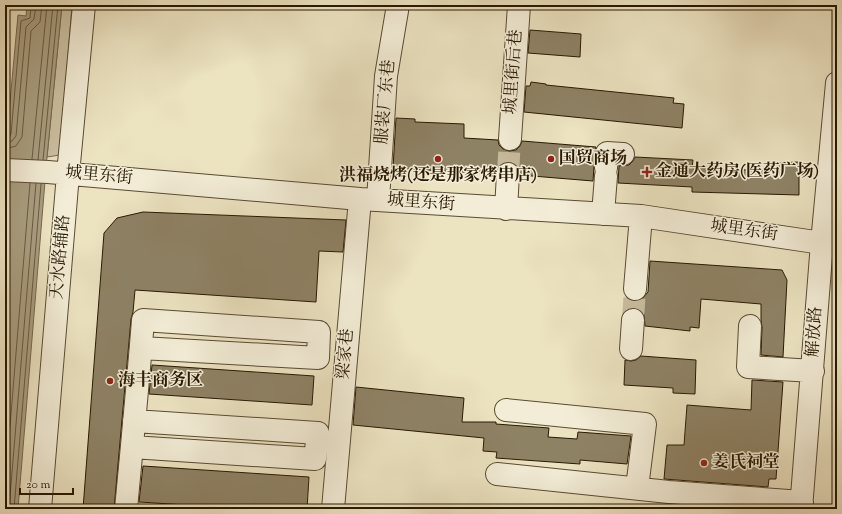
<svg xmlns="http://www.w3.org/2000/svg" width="842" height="514" viewBox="0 0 842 514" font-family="'Sorts Mill Goudy','Noto Serif SC',serif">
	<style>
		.green { fill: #cbc0a1; stroke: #7a6c52 }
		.water { fill: #a99e80; stroke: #75684e }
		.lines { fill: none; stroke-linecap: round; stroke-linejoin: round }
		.shore { stroke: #685b41; stroke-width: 1 }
		.building { fill: #8e8265; stroke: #281802 }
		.minor-tunnel { stroke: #c5ba9b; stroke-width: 22; stroke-dasharray: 22 11; stroke-linecap: butt }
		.minor-casing { stroke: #594b32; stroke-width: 24 }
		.minor { stroke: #f3edd7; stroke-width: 22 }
		.poi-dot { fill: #8f2418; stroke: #f3edd7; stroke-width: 1.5 }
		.labels { text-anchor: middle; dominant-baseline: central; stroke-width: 3; stroke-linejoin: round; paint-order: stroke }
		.street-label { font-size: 17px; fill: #281802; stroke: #f3edd7 }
		.poi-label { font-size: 17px; font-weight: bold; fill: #281802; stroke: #f3edd7; text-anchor: start }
	</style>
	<rect width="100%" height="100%" fill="#ece3c1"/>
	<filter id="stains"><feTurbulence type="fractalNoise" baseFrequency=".005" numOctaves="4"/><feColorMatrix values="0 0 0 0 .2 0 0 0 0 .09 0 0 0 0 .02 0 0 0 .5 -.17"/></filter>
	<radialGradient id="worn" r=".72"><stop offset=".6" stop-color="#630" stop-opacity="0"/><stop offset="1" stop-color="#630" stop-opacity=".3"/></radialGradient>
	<!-- green -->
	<path class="green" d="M62,5H72L60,155L47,157Z"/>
	<!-- water -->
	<path class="water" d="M27,5H62L47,157L18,509H5V156L18,15L26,16Z"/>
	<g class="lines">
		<!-- shore -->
		<path class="shore" d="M5,138L9,137L11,134L21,21L30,18L31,5
			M5,143L12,141L16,136L26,27L34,19L36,5
			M5,149L16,146L22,137L31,31L40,22L42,5
			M32,159L47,5
			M38,160L53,5
			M43,160L58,5
			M5,487L30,183
			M9,509L36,183
			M14,509L41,184"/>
	</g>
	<!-- building -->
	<path class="building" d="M530,30L581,34L580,57L528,53Z
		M531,82L546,84V85L674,98L673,103L684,104L682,128L524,112L526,86H530Z
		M396,118L415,119V122L464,124V138L498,140L499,145L503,149L509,151L516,150L520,146L522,141L596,147L595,152L593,181L520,175L519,168L515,164L509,162L502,163L497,168L496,174L393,168Z
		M635,157L693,160L692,168L775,171V163L799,162V195L692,192V187L618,183L619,166L629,165L633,161Z
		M143,212L346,220L343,252L319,251L316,302L135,290L133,312L131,319L114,509H83L104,233L117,218Z
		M650,261L782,270L787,280L783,357L761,355L762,327L761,320V304L701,299L699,328L690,327V331L645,326L644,314L640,309L634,308H630V300L634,301L641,300L648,292Z
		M641,356L696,360L695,394L673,393V388L624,385L625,360L631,361L636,360Z
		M152,365L314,376L312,405L149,394Z
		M752,380L783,382L776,479H769L768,487L664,479L667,445H684L687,405L751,410Z
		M356,387L464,398L462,422H496V424L549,428L548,437L577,439L578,432L631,436L627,464L580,460V464L496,458L497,452L483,451L484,438L353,425Z
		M143,466L309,477L307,509H250L139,502Z"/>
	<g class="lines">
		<!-- minor-tunnel -->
		<path class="minor-tunnel" d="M508,174L510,139
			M633,320L635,289"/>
		<defs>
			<path id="minor" d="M510,139L519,5
				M606,168L607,153L623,154
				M5,170L48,172L360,199L641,216L822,243H837
				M378,200L386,76L398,5
				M506,209L508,174
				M603,214L606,176
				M635,289L641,216
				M750,326L748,367L813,371
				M631,349L633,320
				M506,410L645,424L637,488
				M132,447L315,459L318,433L134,421
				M497,474L669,492L802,502
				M40,509L68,174L84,5
				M126,509C132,446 138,383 143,320L319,332L318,358L141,348
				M333,509L360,199
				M801,509L822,243L837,83"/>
		</defs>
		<!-- minor casing -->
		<use href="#minor" class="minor-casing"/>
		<!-- minor -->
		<use href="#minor" class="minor"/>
	</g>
	<!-- markers -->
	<g class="poi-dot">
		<circle cx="438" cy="159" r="4"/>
		<circle cx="551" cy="159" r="4"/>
		<path d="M645 166h4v4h4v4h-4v4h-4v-4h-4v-4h4z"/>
		<circle cx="110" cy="381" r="4"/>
		<circle cx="704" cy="463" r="4"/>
	</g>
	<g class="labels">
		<!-- street labels -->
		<g class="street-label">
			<text transform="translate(514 72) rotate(-86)">城里街后巷</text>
			<text transform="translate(386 102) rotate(-85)">服装厂东巷</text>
			<text transform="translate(99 176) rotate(5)">城里东街</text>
			<text transform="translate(421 203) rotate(4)">城里东街</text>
			<text transform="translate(744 231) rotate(8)">城里东街</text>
			<text transform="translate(61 257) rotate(-85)">天水路辅路</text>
			<text transform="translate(815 332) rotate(-86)">解放路</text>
			<text transform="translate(346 354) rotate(-85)">梁家巷</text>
		</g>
		<!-- poi labels -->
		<g class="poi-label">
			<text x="559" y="159">国贸商场</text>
			<text x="655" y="172">金通大药房(医药广场)</text>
			<text x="438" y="176" text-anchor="middle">洪福烧烤(还是那家烤串店)</text>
			<text x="118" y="381">海丰商务区</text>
			<text x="712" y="463">姜氏祠堂</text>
		</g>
	</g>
	<!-- margin -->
	<rect width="842" height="514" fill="none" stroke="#ece3c1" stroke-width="20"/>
	<rect x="6" y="6" width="830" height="502" fill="none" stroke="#281802" stroke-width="2"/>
	<rect x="10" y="10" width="822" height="494" fill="none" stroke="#281802"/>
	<!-- scale -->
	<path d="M20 488v6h53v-6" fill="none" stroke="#281802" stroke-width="2"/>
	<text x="26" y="488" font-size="12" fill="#281802" stroke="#f3edd7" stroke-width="3" paint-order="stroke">20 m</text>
	<rect width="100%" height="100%" filter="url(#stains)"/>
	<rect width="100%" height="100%" fill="url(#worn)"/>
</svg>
